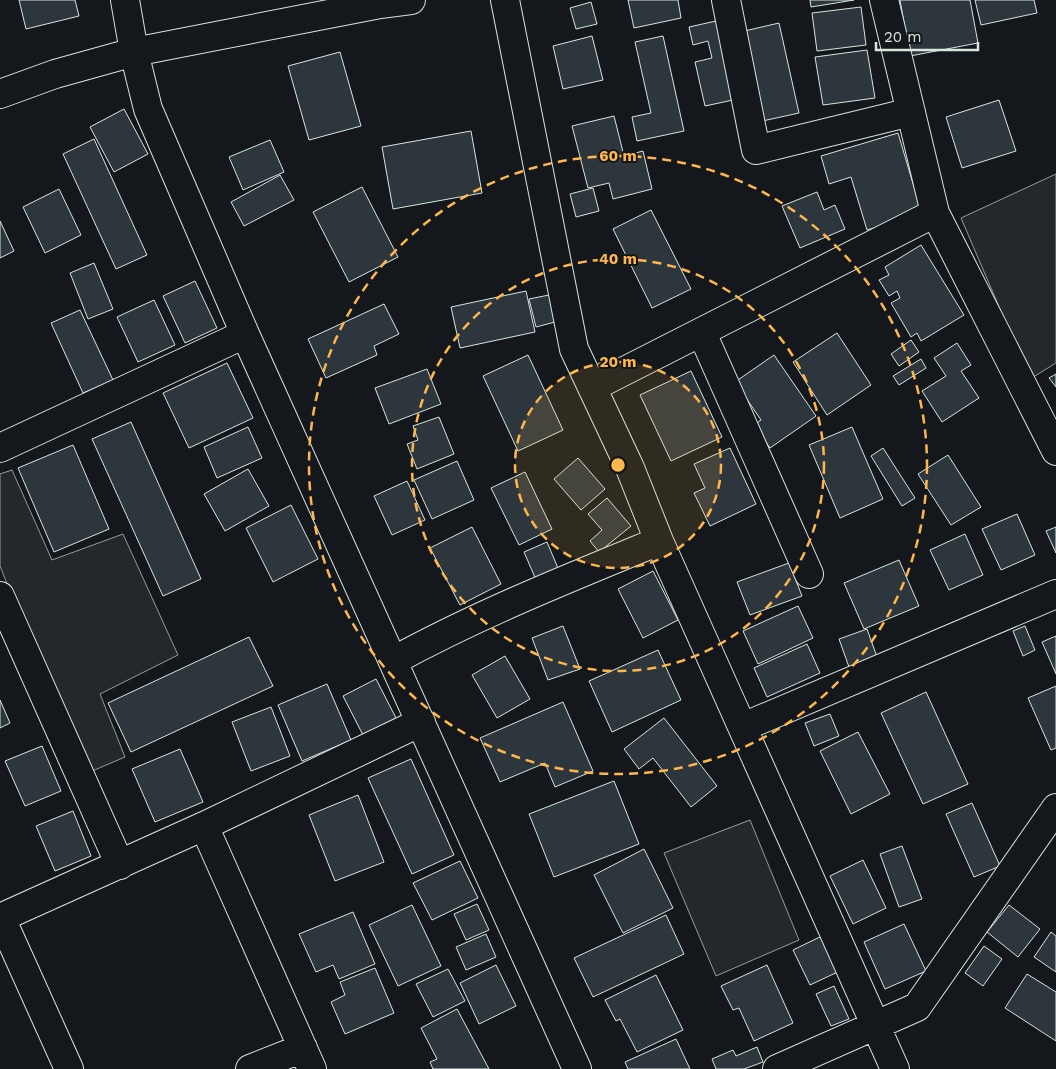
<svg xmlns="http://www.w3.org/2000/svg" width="1056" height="1069" viewBox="0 0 1056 1069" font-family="'Work Sans',sans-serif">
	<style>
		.parking { fill: #24282b; stroke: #939e99 }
		.building { fill: #2c363c; stroke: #d8e6dc }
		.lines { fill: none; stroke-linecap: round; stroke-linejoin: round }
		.minor-casing { stroke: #d8e6dc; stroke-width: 30 }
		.minor { stroke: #14181c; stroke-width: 28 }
		.ring { fill: none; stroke: #ffb74d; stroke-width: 2.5; stroke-dasharray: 9 6 }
		.centre { fill: #ffb74d; stroke: #14181c; stroke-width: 2.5 }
		.ring-label { font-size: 15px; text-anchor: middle; font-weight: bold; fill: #ffb74d; stroke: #14181c; stroke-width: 4; stroke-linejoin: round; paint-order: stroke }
	</style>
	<rect width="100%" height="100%" fill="#14181c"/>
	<!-- parking -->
	<path class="parking" d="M1056,174V363L1030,379L961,218Z
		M12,470L52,560L123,534L178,655L100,694L125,757L83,775L0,566V474Z
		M750,820L799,940L716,976L664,853Z"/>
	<!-- building -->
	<path class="building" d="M19,0H75L79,16L26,29Z
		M628,0H678L681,18L634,28Z
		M810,0H854L811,7Z
		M900,0H970L978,43L910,56Z
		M975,0H1034L1037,13L981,25Z
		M591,2L597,24L576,29L570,8Z
		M861,7L866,45L817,51L812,13Z
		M716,21L733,100L705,106L695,62L712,58L708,41L693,45L689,27Z
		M779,23L799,113L758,122L736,33Z
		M592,36L603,80L563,89L553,46Z
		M663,36L684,131L637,141L632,117L651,113L635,42Z
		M867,50L875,98L823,105L815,57Z
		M340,52L361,126L309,140L288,66Z
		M999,100L1016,151L962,168L946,117Z
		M124,109L148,154L114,172L90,127Z
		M614,116L624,156L643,151L652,189L613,199L609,183L588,188L572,126Z
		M471,131L482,193L393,209L382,147Z
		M898,133L922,214L867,230L851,177L829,184L821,156Z
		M94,139L147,255L116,269L63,154Z
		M270,140L284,172L243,190L229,157Z
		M280,175L294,200L244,226L231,202Z
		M362,187L398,257L349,282L313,212Z
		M593,188L599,211L576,217L570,194Z
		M59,189L81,235L45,253L23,207Z
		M817,192L824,210L835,205L845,229L800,248L782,206Z
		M651,210L691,289L652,308L613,229Z
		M0,221L14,251L0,258Z
		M921,245L964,315L921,341L917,333L911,337L891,303L900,298L897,291L889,296L879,280L889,275L885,267Z
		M94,263L113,309L88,319L70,273Z
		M195,281L217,328L185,343L163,296Z
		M526,291L535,332L460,348L451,307Z
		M549,295L555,322L536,327L529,299Z
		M154,300L175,345L138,362L117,317Z
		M384,304L399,334L374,346L377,355L326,378L308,339Z
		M80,310L113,380L83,393L51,323Z
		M837,333L871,385L827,415L793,362Z
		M911,340L919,352L899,366L891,354Z
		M957,343L971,365L961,371L979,398L942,422L922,391L946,376L934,358Z
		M528,355L563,430L518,451L483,376Z
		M774,355L816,416L770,448L754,425L761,420L735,382Z
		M921,359L926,368L899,385L893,376Z
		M227,363L253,418L189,448L163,393Z
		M427,369L441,404L389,424L375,388Z
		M691,371L722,437L671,461L640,395Z
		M1056,374V387L1049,378Z
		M439,417L454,454L417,469L407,444L418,440L413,426Z
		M131,422L201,579L163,596L92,439Z
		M248,427L262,458L217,478L204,447Z
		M852,427L883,499L840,518L809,445Z
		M73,445L109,529L54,552L18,468Z
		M730,448L756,504L710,526L694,493L705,488L694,464Z
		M883,448L915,498L902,506L871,456Z
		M948,455L981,507L951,525L918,474Z
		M578,458L605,489L581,510L554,479Z
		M457,461L474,500L432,519L414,480Z
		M248,469L269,506L225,531L204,494Z
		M525,472L552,529L519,545L491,488Z
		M407,481L425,520L392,535L374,496Z
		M607,498L631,526L599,552L590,541L602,530L588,514Z
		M291,505L318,559L273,582L246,528Z
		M1017,514L1035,555L1001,570L982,529Z
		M472,527L501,584L460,605L430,548Z
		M1056,527V553L1046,531Z
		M965,534L983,575L949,590L930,550Z
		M547,542L560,573L537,582L524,552Z
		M899,560L919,606L864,629L844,583Z
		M789,563L802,596L750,615L737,582Z
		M653,571L678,620L643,638L618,589Z
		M798,606L813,638L758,664L743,631Z
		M563,626L580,669L548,680L532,638Z
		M1025,626L1035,650L1023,656L1013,631Z
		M867,629L877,657L849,667L839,639Z
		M1056,636V674L1042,642Z
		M249,637L273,686L131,752L108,703Z
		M807,644L820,673L767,697L754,668Z
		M658,650L681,700L612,732L589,681Z
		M505,656L530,699L497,718L472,675Z
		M376,679L396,718L363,735L343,696Z
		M327,684L351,740L302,761L278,705Z
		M1056,686V748L1051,750L1028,698Z
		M926,692L968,784L923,804L881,713Z
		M0,700L10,723L0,728Z
		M563,702L593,771L555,787L545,763L500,782L480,738Z
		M271,707L290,756L251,771L232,722Z
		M830,714L839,736L814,746L805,723Z
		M664,718L717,786L691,807L653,758L639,769L624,749Z
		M858,732L890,794L851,814L820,751Z
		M42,746L61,791L25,806L5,761Z
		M180,749L203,802L155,822L132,769Z
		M411,759L454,855L412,874L368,778Z
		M614,781L639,844L554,877L529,814Z
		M358,795L384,862L335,881L309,815Z
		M972,803L1000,866L974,877L946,814Z
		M73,811L91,856L55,871L36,826Z
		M902,846L922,899L899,907L880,854Z
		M644,849L673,908L623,933L594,875Z
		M863,860L886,908L853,924L830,876Z
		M460,861L478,898L432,920L413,883Z
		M477,904L489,930L466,940L454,914Z
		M412,905L441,966L398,986L369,925Z
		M1009,905L1040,929L1018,957L987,932Z
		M353,912L375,964L339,979L333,965L316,972L299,934Z
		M666,915L684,954L593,997L574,958Z
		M904,924L926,971L885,989L864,942Z
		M1051,932L1056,936V972L1034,957Z
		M828,933L844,969L810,985L793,950Z
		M486,934L496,957L466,970L456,947Z
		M984,946L1002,959L983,986L965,973Z
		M496,965L516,1006L479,1024L460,983Z
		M767,965L793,1023L754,1041L739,1008L733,1010L721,986Z
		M375,968L394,1013L345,1034L331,1002L345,995L340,982Z
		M448,969L465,1001L433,1017L416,984Z
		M1027,974L1056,992V1041L1005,1008Z
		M656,975L683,1030L637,1052L620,1019L616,1021L605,1000Z
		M834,986L849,1019L831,1026L816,994Z
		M457,1009L489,1069H433L430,1062L437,1059L421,1028Z
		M676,1039L690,1069H628L625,1062Z
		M757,1047L763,1062L744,1069H716L712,1059L733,1050L736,1056Z"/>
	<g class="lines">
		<defs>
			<path id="minor" d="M125,0L134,52L148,109L245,334L577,1069
				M505,0L574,349L630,468L659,541L895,1069
				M726,0L756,150L911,112
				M884,0L935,213L1056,451
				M0,94L55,74L134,52L380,4L411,0
				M702,333L809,574
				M593,387L935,213
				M0,448L245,334
				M0,596L120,865
				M393,661C479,614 569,578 659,541
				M743,727L1056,594
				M204,826L312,1069
				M0,918L204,826L421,722
				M1,918L69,1069
				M250,1069L303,1048
				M777,1069L917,1007L1056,808"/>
		</defs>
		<!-- minor casing -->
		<use href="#minor" class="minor-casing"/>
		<!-- minor -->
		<use href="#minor" class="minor"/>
	</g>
	<!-- distance rings -->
	<circle cx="618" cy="465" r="103" fill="#ffb74d" fill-opacity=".12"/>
	<g class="ring">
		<circle cx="618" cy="465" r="103"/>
		<circle cx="618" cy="465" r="206"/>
		<circle cx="618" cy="465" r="309"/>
	</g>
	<circle cx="618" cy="465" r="8" class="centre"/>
	<g class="ring-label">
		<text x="618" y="161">60 m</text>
		<text x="618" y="264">40 m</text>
		<text x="618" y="367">20 m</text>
	</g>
	<!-- scale -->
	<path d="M876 42v8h102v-8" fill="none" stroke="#d8e6dc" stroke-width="2.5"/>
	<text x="884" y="42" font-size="15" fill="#d8e6dc" stroke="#14181c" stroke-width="4" paint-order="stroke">20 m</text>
</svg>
